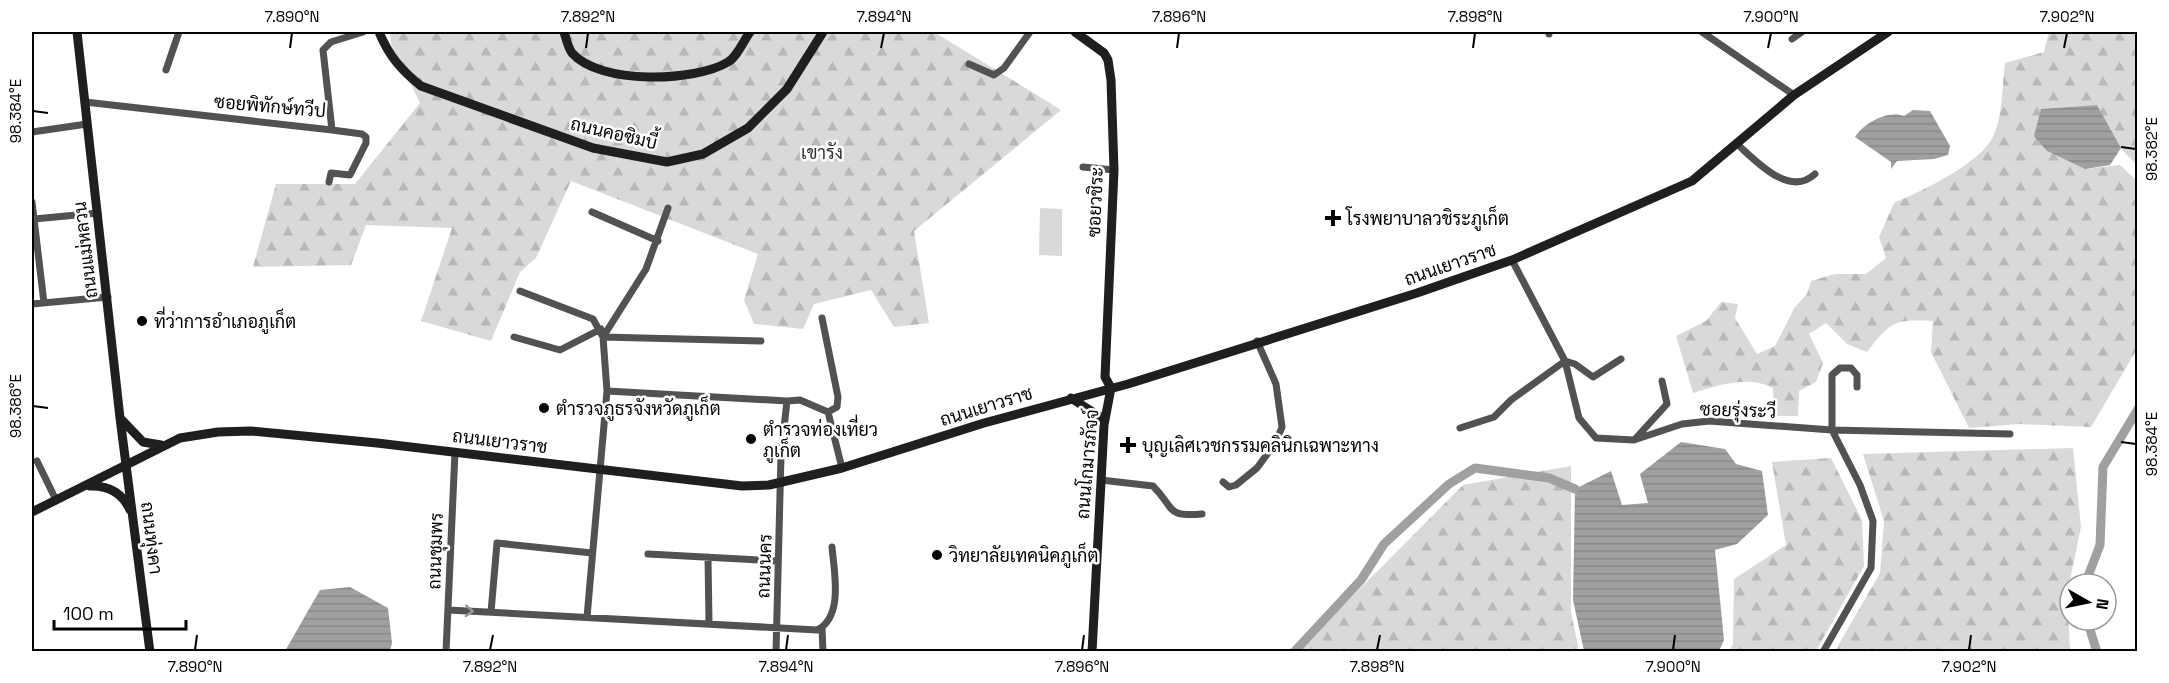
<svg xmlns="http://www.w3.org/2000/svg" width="2169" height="683" viewBox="0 0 2169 683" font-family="'Space Grotesk',Sarabun,sans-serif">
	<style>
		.forest { fill: url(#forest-firs) }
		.green { fill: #d9d9d9 }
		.water { fill: url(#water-rules) }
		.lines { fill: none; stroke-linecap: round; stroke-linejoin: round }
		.canal { stroke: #a0a0a0; stroke-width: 9 }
		.street { stroke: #525252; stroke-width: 7 }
		.secondary { stroke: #1f1f1f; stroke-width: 9 }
		.oneway { stroke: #979797 }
		.ticks { fill: none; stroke: #000; stroke-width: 2 }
		.poi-dot { fill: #000; stroke: #fff; stroke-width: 2 }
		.labels { text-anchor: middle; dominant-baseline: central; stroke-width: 5; stroke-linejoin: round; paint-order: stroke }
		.street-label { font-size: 18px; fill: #000; stroke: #fff }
		.park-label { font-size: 18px; fill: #303030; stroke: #fff }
		.poi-label { font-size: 18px; fill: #000; stroke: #fff; text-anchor: start }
		.neatline { fill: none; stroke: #000; stroke-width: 2 }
		.ticks-label { font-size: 15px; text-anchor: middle; fill: #000 }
	</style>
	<defs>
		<pattern id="forest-firs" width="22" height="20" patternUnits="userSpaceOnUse" patternTransform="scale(1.5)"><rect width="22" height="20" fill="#d9d9d9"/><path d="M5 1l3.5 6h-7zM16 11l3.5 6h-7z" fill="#b8b8b8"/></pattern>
		<pattern id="water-rules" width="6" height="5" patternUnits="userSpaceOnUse" patternTransform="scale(1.5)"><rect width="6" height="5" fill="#a0a0a0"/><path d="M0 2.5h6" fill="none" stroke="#888"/></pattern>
	</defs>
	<rect width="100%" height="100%" fill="#fff"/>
	<!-- forest -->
	<path class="forest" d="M390,32H934L1061,110L914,231L929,323L894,327L871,290L814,304L803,329L754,324L744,300L758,254L571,181L536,258L520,272L491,341L421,321L452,228L366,225L351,265L253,267L276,184H355L420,103L391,44Z
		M2049,32H2137V164C2118,150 2108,126 2097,105L2041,109L2047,151L2085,169L2120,165L2137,181V349L2091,427L2019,424L1969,428L1931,352L1933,321C1894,319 1891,321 1867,352L1847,344L1826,323L1809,334L1823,363L1816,382L1799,391L1798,416H1774L1773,388C1748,375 1719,385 1693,393L1676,336L1706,321L1721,302L1738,304L1735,318L1757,354L1775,346L1795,307L1807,294L1811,281L1835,274H1866L1886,258L1879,237L1894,203C1922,191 1985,162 1995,132C2003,112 2002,85 2005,63L2044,52Z
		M2073,448L2081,527L2067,594L2070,651H1835L1880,573L1884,521L1863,454Z
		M1831,458L1862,520L1864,566L1816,651H1729L1733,644L1734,579L1786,545L1772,462Z
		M1571,466V612L1579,651H1298L1463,485Z"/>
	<!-- green -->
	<path class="green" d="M1040,208L1062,209V256L1039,255Z"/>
	<!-- water -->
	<path class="water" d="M2097,105L2121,148L2110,165L2085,169L2047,151L2034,136L2041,109Z
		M1913,110L1930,111L1950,146L1948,155L1934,159L1897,161L1891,169V162L1855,137C1864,123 1887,110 1904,116Z
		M1681,442L1725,449L1736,464L1762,471L1768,515L1737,544L1715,550L1724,640L1719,651H1584L1573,600L1575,489L1611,471L1622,505L1648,503L1640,474Z
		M350,587L388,608L392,643L390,651H285L320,590Z"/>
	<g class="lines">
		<!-- canal -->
		<path class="canal" d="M2085,584L2100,545L2103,467L2138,409
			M2087,620L2097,652
			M1294,652L1361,580L1384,544L1449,484L1475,468L1549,478L1575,489"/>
		<!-- street -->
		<path class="street" d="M1549,32V34
			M1702,32L1794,95
			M1792,39L1802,32
			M969,64L994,75L1004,68L1030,32
			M166,70L179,32
			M85,102L332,130L323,50L331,42L363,32
			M32,132L87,124
			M1737,144C1756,161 1789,198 1815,174
			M1083,167L1114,170
			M329,182L331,173L350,175L366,143V137L362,134L332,130
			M32,202L44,303
			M592,212L658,241
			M34,219L98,213
			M1512,260L1565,361L1579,418L1596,438L1634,440L1682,424L1709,421L1832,430L2010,434
			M520,291L593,319L603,337L607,391L587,617
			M32,304L108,297
			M822,318L838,397L837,407L828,412L842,468
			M514,337L560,350L601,329
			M603,337L761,341
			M603,337L646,269L668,208
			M607,391L787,401L800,400L828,412
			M1460,428L1494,417L1511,400L1565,361L1575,364L1593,377L1621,359
			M1636,438L1667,404L1662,381
			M37,461L56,500
			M1101,480L1153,486C1175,508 1165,517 1202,514
			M1223,482L1229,487L1236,485L1257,468L1276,442L1282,427L1276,384L1257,341
			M648,554L778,561
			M708,557L709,623
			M448,610L817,630C844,617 834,571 832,547
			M491,612L497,543L592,553
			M822,628L823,652
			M446,652L455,452
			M776,652L781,455L787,401
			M1823,652L1871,568L1873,521L1860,485L1832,430V375L1840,368H1851L1857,375V387"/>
		<!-- secondary -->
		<path class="secondary" d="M77,32L120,418L150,652
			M379,32C389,56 401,70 421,86L593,148L667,162L703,154L748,128L787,89L823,32
			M564,32C566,38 568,48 572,53C600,85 695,82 728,62C737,57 744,40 750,32
			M1075,32L1104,53L1108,60L1111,80L1114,170L1105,377L1111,388
			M1071,398L1105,420
			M122,420L143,442L161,445
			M89,486C108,485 122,492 130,510
			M32,512L180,438L218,432L251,431L377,443L742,486L769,485L842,468L984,423L1128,384L1417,293L1512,260L1692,181L1794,95L1888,32
			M1092,652L1104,425L1111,388"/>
	</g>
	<!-- one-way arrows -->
	<defs><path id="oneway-chevron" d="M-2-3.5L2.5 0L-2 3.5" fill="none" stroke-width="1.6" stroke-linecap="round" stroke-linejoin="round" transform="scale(1.5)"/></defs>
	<use class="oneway" href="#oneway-chevron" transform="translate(469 611) rotate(3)"/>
	<!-- ticks -->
	<path class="ticks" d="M290,48L292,33M586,48L588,33M881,48L884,33M1177,48L1179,33M1473,48L1475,33M1768,48L1771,33M2064,48L2067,33M33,111L48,113M2121,147L2136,149M33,406L48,408M2121,442L2136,444M195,650L197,635M490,650L493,635M786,650L788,635M1082,650L1084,635M1377,650L1380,635M1673,650L1675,635M1969,650L1971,635"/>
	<!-- markers -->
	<g class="poi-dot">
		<path d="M1330 209h6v6h6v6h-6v6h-6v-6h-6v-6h6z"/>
		<circle cx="142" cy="321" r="6"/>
		<circle cx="544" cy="408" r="6"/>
		<circle cx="751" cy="439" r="6"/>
		<path d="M1125 436h6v6h6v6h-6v6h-6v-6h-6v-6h6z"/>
		<circle cx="937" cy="555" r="6"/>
	</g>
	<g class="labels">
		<!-- street labels -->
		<g class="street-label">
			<text transform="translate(270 106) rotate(5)">ซอยพิทักษ์ทวีป</text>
			<text transform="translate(614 133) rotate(13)">ถนนคอซิมบี้</text>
			<text transform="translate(1095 202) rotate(-87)">ซอยวชิระ</text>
			<text transform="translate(85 250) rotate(-97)">ถนนแม่หลวน</text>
			<text transform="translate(1450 264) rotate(-19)">ถนนเยาวราช</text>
			<text transform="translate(986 406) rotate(-17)">ถนนเยาวราช</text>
			<text transform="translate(1738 410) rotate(2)">ซอยรุ่งระวี</text>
			<text transform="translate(500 441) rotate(7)">ถนนเยาวราช</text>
			<text transform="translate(1087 464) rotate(-85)">ถนนโกมารภัจจ์</text>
			<text transform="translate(152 538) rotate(83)">ถนนทุ่งคา</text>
			<text transform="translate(435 551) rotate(-88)">ถนนชุมพร</text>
			<text transform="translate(764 566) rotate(-88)">ถนนนคร</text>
		</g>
		<!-- park labels -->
		<g class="park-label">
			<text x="822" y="152">เขารัง</text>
		</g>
		<!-- poi labels -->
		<g class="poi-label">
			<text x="1346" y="218">โรงพยาบาลวชิระภูเก็ต</text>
			<text x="154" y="321">ที่ว่าการอำเภอภูเก็ต</text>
			<text x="556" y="408">ตำรวจภูธรจังหวัดภูเก็ต</text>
			<text x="763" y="429">ตำรวจท่องเที่ยว<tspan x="763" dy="21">ภูเก็ต</tspan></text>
			<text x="1142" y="445">บุญเลิศเวชกรรมคลินิกเฉพาะทาง</text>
			<text x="949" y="555">วิทยาลัยเทคนิคภูเก็ต</text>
		</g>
	</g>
	<!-- border -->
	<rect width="2169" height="683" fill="none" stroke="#ffffff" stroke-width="66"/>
	<!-- north arrow -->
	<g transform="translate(2088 602) rotate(99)"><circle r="28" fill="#ffffff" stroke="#999999" stroke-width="1.5"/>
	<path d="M0-4.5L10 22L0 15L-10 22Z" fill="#000000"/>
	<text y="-9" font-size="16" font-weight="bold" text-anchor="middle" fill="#000000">N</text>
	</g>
	<!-- scale -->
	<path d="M54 620v9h132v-9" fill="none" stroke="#000000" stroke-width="3"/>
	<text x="63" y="620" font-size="18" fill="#000000" stroke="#ffffff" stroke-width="4.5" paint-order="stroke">100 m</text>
	<rect x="33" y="33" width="2103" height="617" class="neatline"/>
	<g class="ticks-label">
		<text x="292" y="22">7.890°N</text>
		<text x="588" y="22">7.892°N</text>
		<text x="884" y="22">7.894°N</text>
		<text x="1179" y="22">7.896°N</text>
		<text x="1475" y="22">7.898°N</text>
		<text x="1771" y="22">7.900°N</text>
		<text x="2067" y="22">7.902°N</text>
		<text transform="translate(16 111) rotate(-90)" y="5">98.384°E</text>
		<text transform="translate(2152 149) rotate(-90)" y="5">98.382°E</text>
		<text transform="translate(16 406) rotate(-90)" y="5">98.386°E</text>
		<text transform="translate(2152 444) rotate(-90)" y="5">98.384°E</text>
		<text x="195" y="672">7.890°N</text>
		<text x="490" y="672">7.892°N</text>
		<text x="786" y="672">7.894°N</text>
		<text x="1082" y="672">7.896°N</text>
		<text x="1377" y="672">7.898°N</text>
		<text x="1673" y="672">7.900°N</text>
		<text x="1969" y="672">7.902°N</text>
	</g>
</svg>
